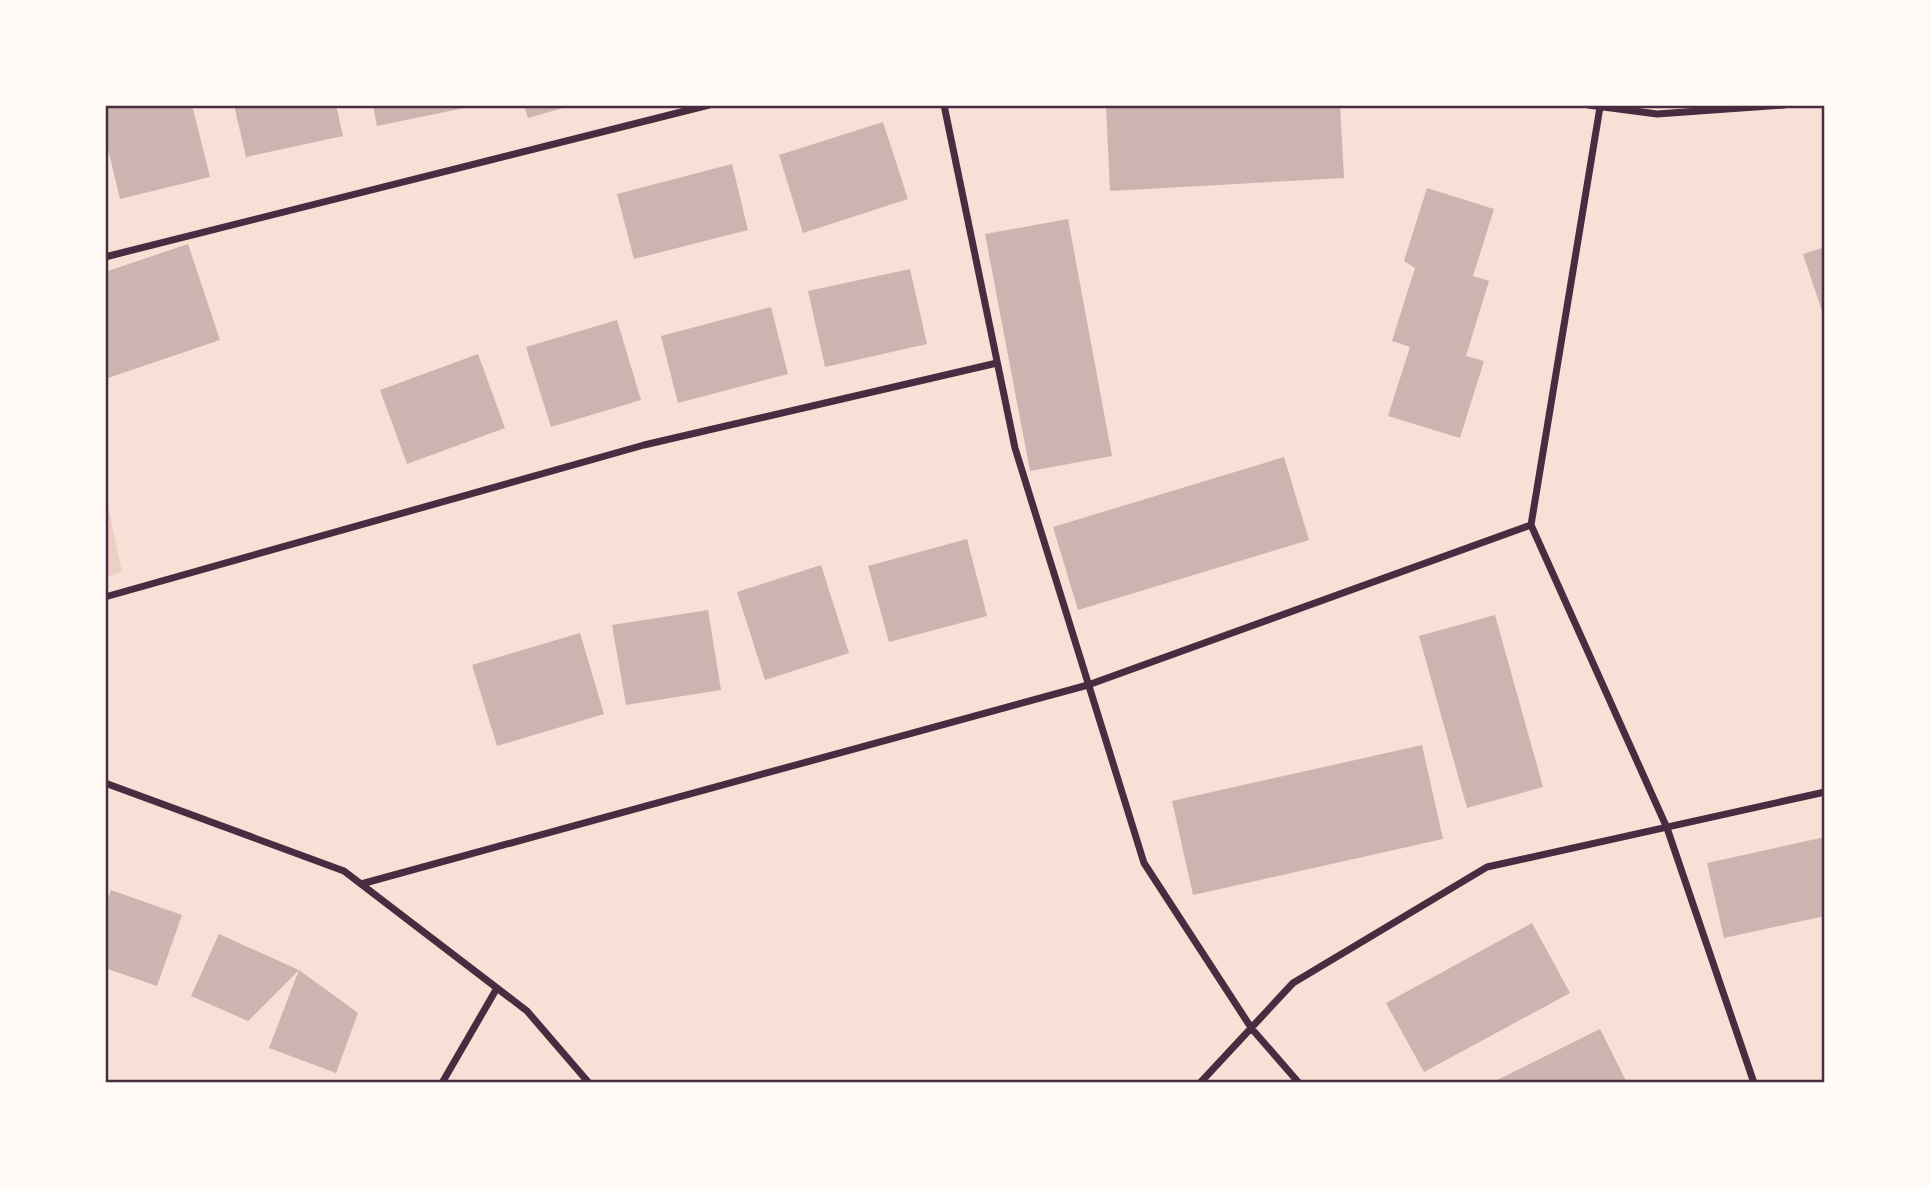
<svg xmlns="http://www.w3.org/2000/svg" width="1930" height="1188" viewBox="0 0 1930 1188" font-family="'DejaVu Sans',sans-serif">
	<style>
		.green { fill: #ebcfc5 }
		.building { fill: #ccb4b1 }
		.lines { fill: none; stroke-linecap: round; stroke-linejoin: round }
		.minor { stroke: #4a2c40; stroke-width: 7 }
		.neatline { fill: none; stroke: #4a2c40; stroke-width: 2.5 }
	</style>
	<rect width="100%" height="100%" fill="#f7e1d7"/>
	<!-- green -->
	<path class="green" d="M105,492L122,572L105,577Z"/>
	<!-- building -->
	<path class="building" d="M105,105H192L210,177L120,199L105,137Z
		M234,105H336L343,136L246,157Z
		M373,105H469V107L377,126Z
		M524,105H570V106L528,118Z
		M1125,105H1340L1344,178L1110,191L1106,106Z
		M883,122L908,199L803,233L779,155Z
		M732,164L748,230L634,259L617,194Z
		M1427,188L1494,209L1473,276L1489,281L1466,356L1484,361L1460,438L1388,416L1410,347L1392,341L1415,268L1404,261Z
		M1068,219L1112,456L1030,471L985,234Z
		M188,244L220,340L105,379V272Z
		M1825,247V320L1803,254Z
		M910,269L927,344L825,367L808,291Z
		M771,307L788,374L678,403L661,336Z
		M617,320L641,400L551,427L526,347Z
		M478,354L505,428L407,464L380,390Z
		M1284,457L1309,540L1078,610L1053,527Z
		M967,539L987,616L889,642L868,566Z
		M821,565L849,653L765,680L737,592Z
		M708,610L721,690L626,705L612,625Z
		M1495,615L1543,787L1467,808L1419,636Z
		M580,633L604,714L497,746L472,665Z
		M1422,745L1443,839L1193,895L1172,801Z
		M1825,837V916L1724,938L1707,863Z
		M111,890L182,915L157,986L105,968V907Z
		M1532,923L1570,993L1424,1072L1386,1003Z
		M219,934L299,970L358,1013L336,1073L269,1048L299,970L248,1021L191,996Z
		M1600,1029L1627,1083H1491Z"/>
	<g class="lines">
		<!-- minor -->
		<path class="minor" d="M944,105L1015,448L1144,863L1252,1029L1299,1083
			M1588,105L1657,114L1784,105
			M1600,107L1531,525L1667,828L1754,1083
			M105,257L709,105
			M105,597L644,445L997,363
			M105,783L344,871L527,1011L589,1083
			M361,884L1088,685L1531,525
			M442,1083L497,988
			M1200,1083L1293,983L1487,867L1825,792"/>
	</g>
	<!-- border -->
	<rect width="1930" height="1188" fill="none" stroke="#fffaf5" stroke-width="214"/>
	<rect x="107" y="107" width="1716" height="974" class="neatline"/>
</svg>
